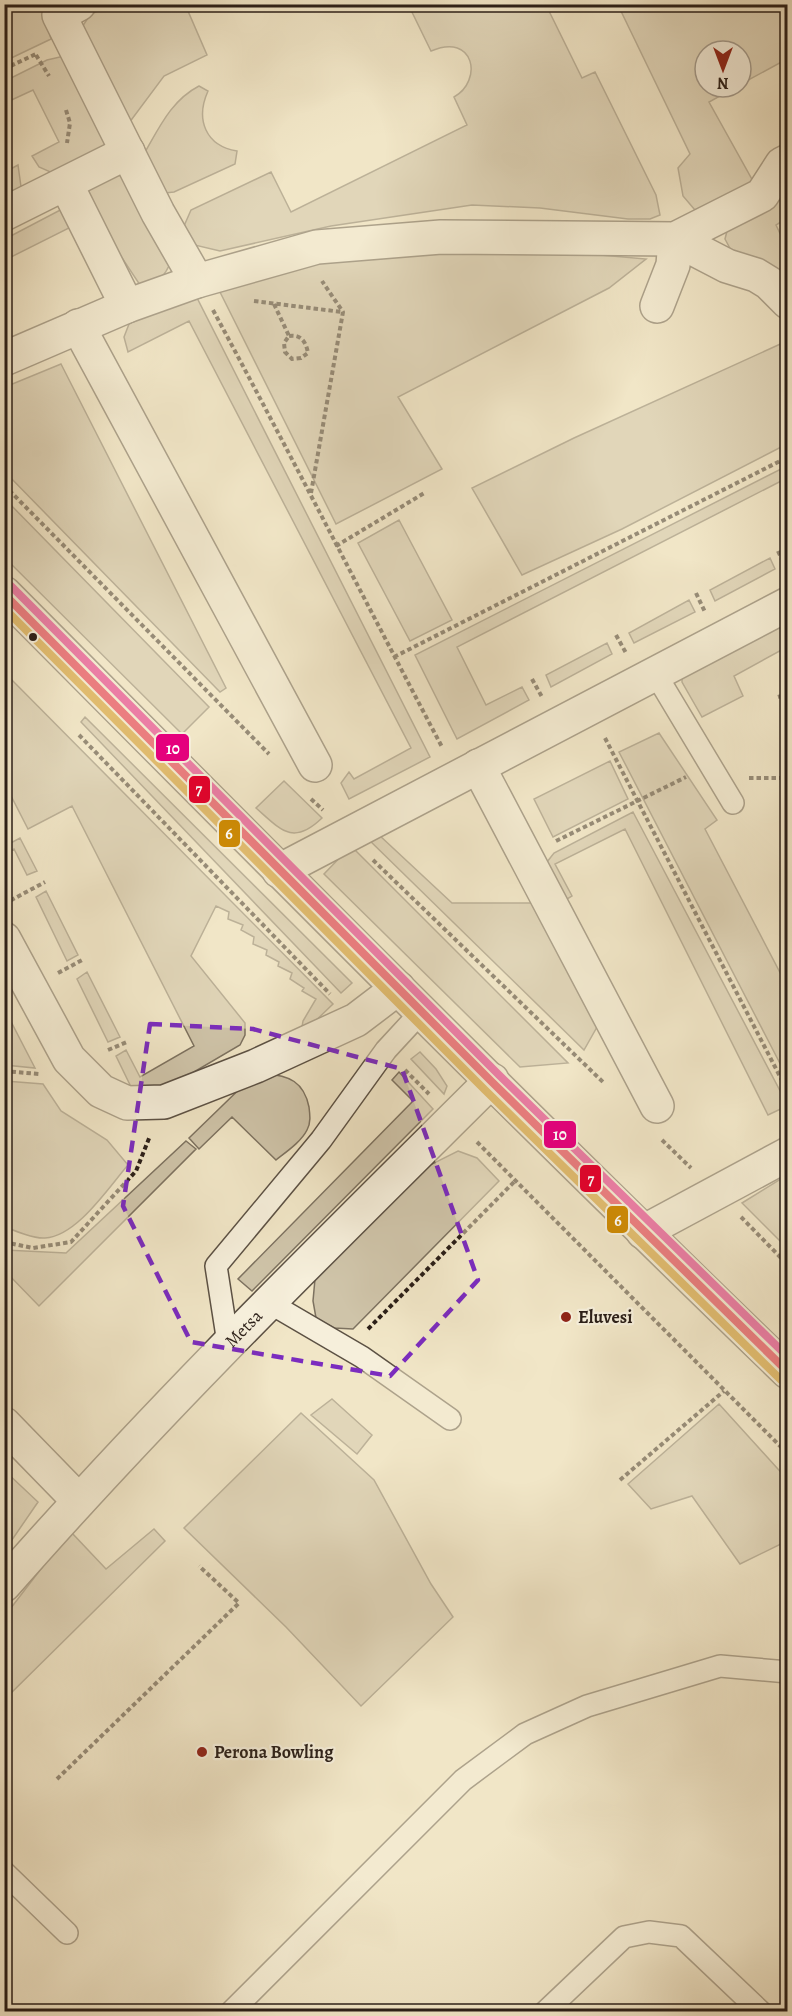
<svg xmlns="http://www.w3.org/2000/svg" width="792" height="2016" viewBox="0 0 792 2016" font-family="Alegreya,serif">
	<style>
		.green { fill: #cfc4a9; stroke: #7d7260; stroke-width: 1.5 }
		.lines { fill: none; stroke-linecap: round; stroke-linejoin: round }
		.service-casing { stroke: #5c5144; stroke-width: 24 }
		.minor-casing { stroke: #5c5144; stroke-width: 36 }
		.tertiary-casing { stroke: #5c5144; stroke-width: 36 }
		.path { stroke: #2b1f18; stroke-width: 4; stroke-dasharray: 4.5 3; stroke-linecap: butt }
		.service { stroke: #f6efdb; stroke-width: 21 }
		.minor { stroke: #f6efdb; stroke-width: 33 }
		.tertiary { stroke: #f6efdb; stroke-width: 33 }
		.bus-1-casing { stroke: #f6efdb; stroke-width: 12 }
		.bus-2-casing { stroke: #f6efdb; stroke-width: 12 }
		.bus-3-casing { stroke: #f6efdb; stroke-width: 12 }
		.bus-1 { stroke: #e4002b; stroke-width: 8 }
		.bus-2 { stroke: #ce8b05; stroke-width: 8 }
		.bus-3 { stroke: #e5007d; stroke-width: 8 }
		.marked { fill: none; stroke: #7b2cbf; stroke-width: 4.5; stroke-dasharray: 12 8; stroke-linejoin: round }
		.bus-dot { fill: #2b1f18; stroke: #f6efdb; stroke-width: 2 }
		.poi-dot { fill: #8f2418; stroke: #f6efdb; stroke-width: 2 }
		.labels { text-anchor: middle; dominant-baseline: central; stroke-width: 4.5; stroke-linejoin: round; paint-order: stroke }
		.poi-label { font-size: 18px; font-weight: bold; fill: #2b1f18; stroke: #f6efdb; text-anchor: start }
		.street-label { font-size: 18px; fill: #2b1f18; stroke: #f6efdb }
		.line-badge { stroke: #f6efdb; stroke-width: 2 }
		.badge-label { font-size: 16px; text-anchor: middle; font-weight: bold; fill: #fff }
	</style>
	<rect width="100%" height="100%" fill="#f1e6c7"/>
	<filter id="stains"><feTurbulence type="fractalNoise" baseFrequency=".00333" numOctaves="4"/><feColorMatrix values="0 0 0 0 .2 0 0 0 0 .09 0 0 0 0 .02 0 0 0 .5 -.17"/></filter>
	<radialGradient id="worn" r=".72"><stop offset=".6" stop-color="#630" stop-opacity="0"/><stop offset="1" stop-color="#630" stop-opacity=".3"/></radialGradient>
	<!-- green -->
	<path class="green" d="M408,4L546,5L582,78L595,72L656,195L660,215L650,219H628L540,208L472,205L331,226L220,251L186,243L184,226L191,210L271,172L291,212L467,125L454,97C483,81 475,32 431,51Z
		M5,5H42L51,39L5,61Z
		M108,5H201L188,11L207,55L164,76L126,127L82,27L90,15Z
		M618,5H787V59L741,84V51H705V87H736L709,102L754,183L695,210L683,196L678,168L690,154Z
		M64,56L111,142L57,175L39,167L32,156L59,142L33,90L5,103V81L47,60Z
		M199,86L208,91C195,120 206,146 237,151L235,164L174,192L165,193L145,152C160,126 172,100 199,86Z
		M18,165L22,194L5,203V172Z
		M113,174L122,176L171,261C165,277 158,282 142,288L91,211L87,189Z
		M787,196V218L776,225L787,248V288L733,254L725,239L728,227Z
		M64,208L73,226L5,260V239Z
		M509,247L646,259L609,288L398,397L442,469L336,524L216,284L337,260Z
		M186,293L196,296L430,757L349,799L341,783L349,772L354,779L411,748L189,321L128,352L124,337L129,324Z
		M787,341V444L622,529L522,575L472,488L574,438Z
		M61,364L226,688L220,692L5,472V387Z
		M787,466V478L457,647L486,705L522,687L529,700L457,739L415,655Z
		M4,498L209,707L182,734L5,558Z
		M399,520L452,620L410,641L358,543Z
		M770,558L775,569L715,601L710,590Z
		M689,600L695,612L634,643L629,633Z
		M787,614V647L734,676L743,696L702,717L682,682V676Z
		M607,643L612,654L551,687L546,675Z
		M4,672L333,1004L306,1030L302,1027L303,1021L316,999L302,991L304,988L290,979L292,973L278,966L279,962L266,955L267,950L253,944L254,937L241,930L243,925L228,919L229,912L216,906L191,956L245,1023V1035L240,1045L165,1089L133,1091L116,1056L126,1050L140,1077L194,1046L72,806L28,829L5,784Z
		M85,717L352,983L341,993L81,722Z
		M659,733L717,820L705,829L787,986V1077L619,752Z
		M610,761L628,799L553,837L534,799Z
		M284,781L322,818C293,846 281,830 256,808Z
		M633,812L787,1104V1106L768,1115L625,829L555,864L572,896L564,901L549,871L547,862L554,853Z
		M364,835H379L452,903H532L597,1027L584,1050Z
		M20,838L37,871L27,875L14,849L5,854V846Z
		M351,846L568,1063L520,1067L324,874Z
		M46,891L78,955L67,961L36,897Z
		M87,972L120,1037L108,1042L77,979Z
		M4,1010H5L35,1068L5,1065Z
		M420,1052L436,1069L447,1086L444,1094L411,1059Z
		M399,1072L433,1109L252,1291L238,1279L413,1101L392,1080Z
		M265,1074C289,1075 304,1082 309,1107C310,1115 311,1123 307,1130C301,1142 286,1152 276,1160L232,1117L199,1149L189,1138L254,1075Z
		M5,1081L43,1084L61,1111L107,1140L128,1165C108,1188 77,1236 45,1238C36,1239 13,1231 5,1226Z
		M186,1141L196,1149L39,1306L5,1271V1250L66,1253Z
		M458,1151L477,1158L499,1181L353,1329L334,1328L316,1318L313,1301L315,1279L430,1165Z
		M787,1175V1248L742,1203Z
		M332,1399L372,1435L357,1454L311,1415Z
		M719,1404L787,1479V1541L740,1564L692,1496L651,1509L628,1484Z
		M301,1413L374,1480L431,1584L453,1617L361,1706L286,1627L184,1528Z
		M5,1471L38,1502L5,1550Z
		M154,1529L165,1541L5,1699L4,1617L70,1531L106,1569Z"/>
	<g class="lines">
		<defs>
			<path id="service" d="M655,673L733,803
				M268,1302L362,1357L450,1419
				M228,1343L216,1266L321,1140L386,1050L422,1011
				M4,1872L67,1933
				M231,2012L463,1780L525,1734L587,1706L720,1666L788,1672
				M545,2012L624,1937L649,1932L681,1936L761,2012"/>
			<g id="minor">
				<path d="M79,4L59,15L158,213L197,281"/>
				<path d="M66,184L127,306"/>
				<path d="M4,214L128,152"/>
				<path d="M657,306L673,265L675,239L727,266L756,275L769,283L788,302"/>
				<path d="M78,326L315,765"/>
				<path d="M4,359L127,306L197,281L317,247L441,237L675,239L762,195L782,164L788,161"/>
				<path d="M478,766L657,1106"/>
				<path d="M279,871L788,604"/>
				<path d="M4,939L69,1059L101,1091L127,1103L164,1102L256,1066L356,1020L398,988"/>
				<path d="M643,1232L788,1154"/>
				<path d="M4,1424L79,1501"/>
				<path id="s1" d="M4,1585C159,1408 325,1246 492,1080"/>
			</g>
			<path id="tertiary" d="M4,593C264,855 523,1116 788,1372"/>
		</defs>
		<!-- service casing -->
		<use href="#service" class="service-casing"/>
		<!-- minor casing -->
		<use href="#minor" class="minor-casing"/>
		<!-- tertiary casing -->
		<use href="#tertiary" class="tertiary-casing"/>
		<!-- path -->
		<path class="path" d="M36,55L49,76
			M4,69L36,54
			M66,110L70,123L67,143
			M254,301L342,312
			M274,304L289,336L284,343L285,352L292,359L301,358L308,353C306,342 301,334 289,336
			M213,310C291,455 365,601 442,747
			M4,485L269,754
			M311,493L343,312L322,281
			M336,546L426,492
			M778,551L788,572
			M696,593L705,612
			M616,635L626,653
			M394,657L788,457
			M532,679L542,697
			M778,697L788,694
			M79,735L330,994
			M605,738L788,1092
			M749,778H788
			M311,799L323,810
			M556,841L686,777
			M373,860L605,1084
			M4,904L45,882
			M58,973L84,959
			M108,1050L127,1042
			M405,1070L429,1094
			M4,1071L39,1074
			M662,1140L691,1168
			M477,1142L788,1454
			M741,1217L788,1265
			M4,1242L33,1248L71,1242L136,1171L150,1136
			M368,1329L515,1181
			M620,1480L724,1391
			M57,1779L239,1603L199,1566"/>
		<!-- service -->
		<use href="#service" class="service"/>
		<!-- minor -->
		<use href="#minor" class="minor"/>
		<!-- tertiary -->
		<use href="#tertiary" class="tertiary"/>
		<defs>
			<path id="bus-1" d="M4,594L492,1082L788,1372"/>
			<path id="bus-2" d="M4,608L485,1090L781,1380"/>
			<path id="bus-3" d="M11,586L499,1075L788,1357"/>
		</defs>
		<!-- bus-1 casing -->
		<use href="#bus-1" class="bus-1-casing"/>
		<!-- bus-2 casing -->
		<use href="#bus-2" class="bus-2-casing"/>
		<!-- bus-3 casing -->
		<use href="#bus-3" class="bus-3-casing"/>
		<!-- bus-1 -->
		<use href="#bus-1" class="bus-1"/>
		<!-- bus-2 -->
		<use href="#bus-2" class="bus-2"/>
		<!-- bus-3 -->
		<use href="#bus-3" class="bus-3"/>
	</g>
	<!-- marked area -->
	<path d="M0 0H792V2016H0ZM150,1024L253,1029L402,1069L478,1280L390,1376L191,1342L123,1206Z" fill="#f1e6c7" fill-opacity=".55" fill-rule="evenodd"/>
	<path class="marked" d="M150,1024L253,1029L402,1069L478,1280L390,1376L191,1342L123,1206Z"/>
	<!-- markers -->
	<circle class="bus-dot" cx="33" cy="637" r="5"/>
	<g class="poi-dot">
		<circle cx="566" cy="1317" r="6"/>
		<circle cx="202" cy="1752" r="6"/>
	</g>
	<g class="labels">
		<!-- poi labels -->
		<g class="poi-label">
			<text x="578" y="1317">Eluvesi</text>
			<text x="214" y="1752">Perona Bowling</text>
		</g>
		<!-- street labels -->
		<g class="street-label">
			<text stroke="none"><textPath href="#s1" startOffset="351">Metsa</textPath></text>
		</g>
	</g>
	<g class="line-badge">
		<rect x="155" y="733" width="35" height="29" rx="6" fill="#e5007d"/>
		<rect x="188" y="775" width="23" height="29" rx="6" fill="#e4002b"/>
		<rect x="218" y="819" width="23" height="29" rx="6" fill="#ce8b05"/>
		<rect x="543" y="1120" width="34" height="29" rx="6" fill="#e5007d"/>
		<rect x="579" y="1164" width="23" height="29" rx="6" fill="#e4002b"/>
		<rect x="606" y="1205" width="23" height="29" rx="6" fill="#ce8b05"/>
	</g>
	<g class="badge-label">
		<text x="173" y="754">10</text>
		<text x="199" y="795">7</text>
		<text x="229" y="839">6</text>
		<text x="560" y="1140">10</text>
		<text x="591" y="1185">7</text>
		<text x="618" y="1226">6</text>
	</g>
	<!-- margin -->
	<rect width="792" height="2016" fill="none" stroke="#f1e6c7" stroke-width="24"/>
	<rect x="6" y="6" width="780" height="2004" fill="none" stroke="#2b1f18" stroke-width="3"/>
	<rect x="12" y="12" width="768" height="1992" fill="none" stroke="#2b1f18" stroke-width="1.5"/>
	<!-- north arrow -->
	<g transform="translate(723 69) rotate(180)"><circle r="28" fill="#f6efdb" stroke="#a59c8d" stroke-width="1.5"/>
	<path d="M0-4.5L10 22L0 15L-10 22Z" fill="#8f2418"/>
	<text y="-9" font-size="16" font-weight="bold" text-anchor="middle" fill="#2b1f18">N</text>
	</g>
	<rect width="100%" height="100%" filter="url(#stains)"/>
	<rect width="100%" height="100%" fill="url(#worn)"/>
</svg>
